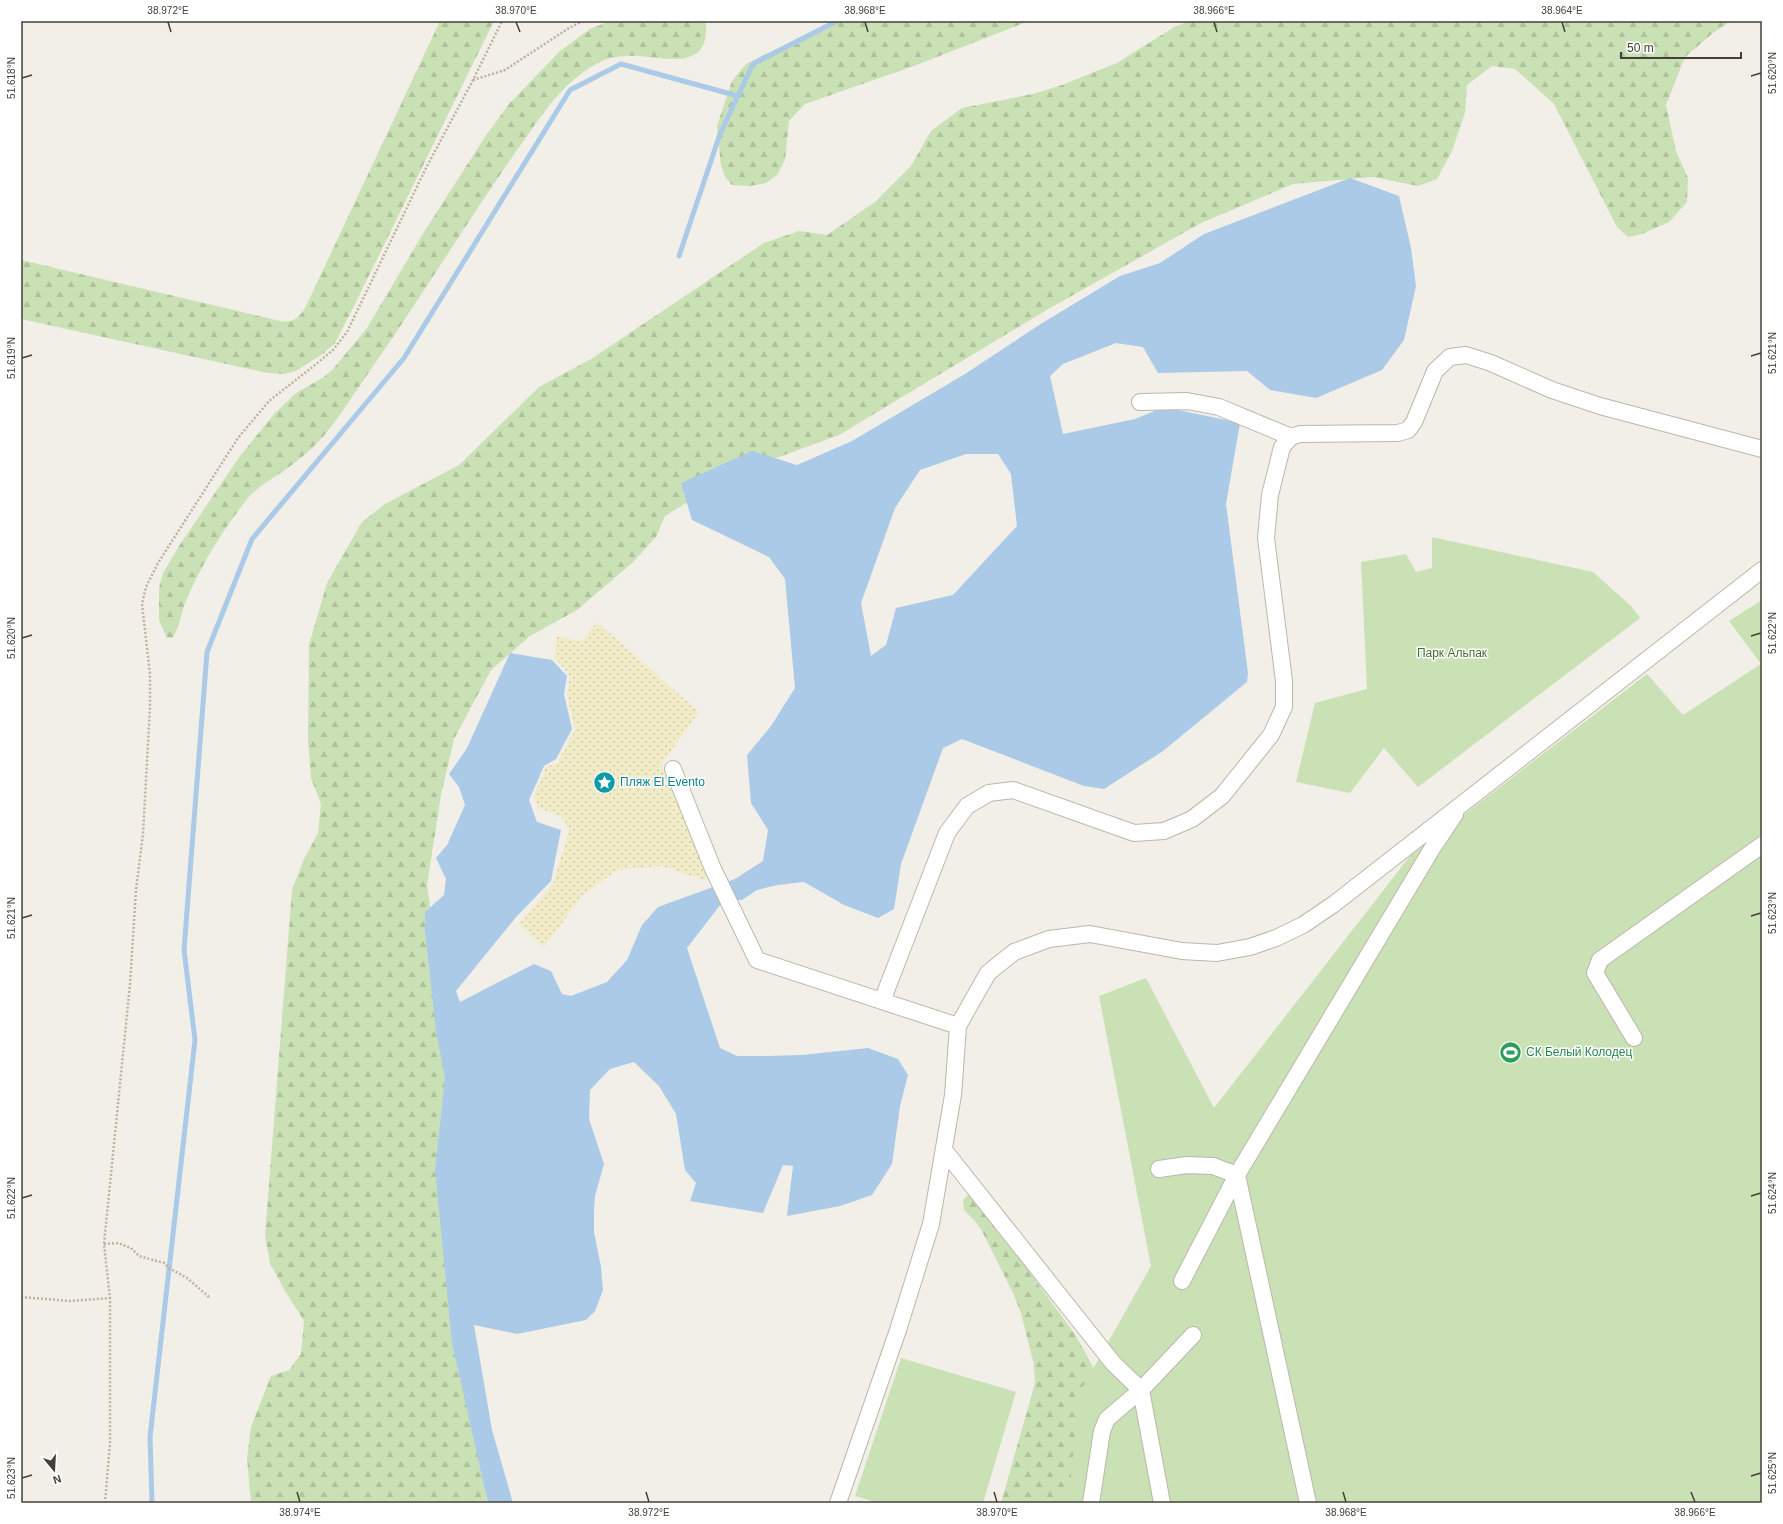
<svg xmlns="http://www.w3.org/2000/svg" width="1783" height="1524" viewBox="0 0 1783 1524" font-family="Helvetica,sans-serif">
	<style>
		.forest { fill: url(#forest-firs) }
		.sand { fill: url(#sand-dots) }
		.park { fill: #cae1b5 }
		.water { fill: #abcae7; fill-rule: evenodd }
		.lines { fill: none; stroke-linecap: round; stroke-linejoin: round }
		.stream { stroke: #abcae7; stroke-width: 5 }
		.minor-casing { stroke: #bcb7ab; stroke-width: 18 }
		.path { stroke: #bcb39e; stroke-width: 2.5; stroke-dasharray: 2 2; stroke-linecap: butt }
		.minor { stroke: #fff; stroke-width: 16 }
		.ticks { fill: none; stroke: #444037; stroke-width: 1.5 }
		.labels { text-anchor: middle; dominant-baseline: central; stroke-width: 3; stroke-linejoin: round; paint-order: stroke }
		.park-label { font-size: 12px; fill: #446e32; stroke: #fff }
		.culture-label { font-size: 12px; fill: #0d838f; stroke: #fff; text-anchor: start }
		.leisure-label { font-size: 12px; fill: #27864d; stroke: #fff; text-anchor: start }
		.neatline { fill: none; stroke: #444037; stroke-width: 1.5 }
		.ticks-label { font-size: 10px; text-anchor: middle; fill: #444037 }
	</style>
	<defs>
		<pattern id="forest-firs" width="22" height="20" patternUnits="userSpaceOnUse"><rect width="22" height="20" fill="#cae1b5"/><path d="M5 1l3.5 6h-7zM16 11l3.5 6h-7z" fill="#afc29c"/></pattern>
		<pattern id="sand-dots" width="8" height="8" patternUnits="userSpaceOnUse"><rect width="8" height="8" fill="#f1ecc7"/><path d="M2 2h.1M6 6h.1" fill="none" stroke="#d0cbac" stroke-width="1.8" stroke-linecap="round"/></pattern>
	</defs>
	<rect width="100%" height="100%" fill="#f1efe7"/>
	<!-- forest -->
	<path class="forest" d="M440,21H494L354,306L335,343L324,353L296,371L284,374L268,373L21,319V260L280,321C296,324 302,314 308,302Z
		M610,21H703L706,24C709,69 670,59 640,56C629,55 613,56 602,61C572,75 550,103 532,129C475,208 425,292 369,372C355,392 342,413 327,432C314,448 299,460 282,472C270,480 257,487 248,498C224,528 201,565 186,601C181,612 180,627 173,637L167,638L159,620V588L163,573L179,546L240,456L275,413L296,393L324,377L333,369L367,328L424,232L485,137L509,104L559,52L590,29Z
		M833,21H1029L914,66L805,104L789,121L785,160L777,175L766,183L750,186L732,185L725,177L721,166L717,126L732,81L746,64Z
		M1190,21H1731L1713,33L1685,57L1666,105L1676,151L1688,178L1687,202L1669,222L1642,234L1628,237L1617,227L1554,104L1515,69L1492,66L1467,85L1465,113L1452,151L1437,179L1418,186L1373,177L1293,184L1201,223L1050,308L839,435L735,473L665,516L656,537L631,564L577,610L530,636L491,670L454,739L441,795L427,885L448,1033L468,1357L487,1503H251L247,1458L251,1427L271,1376L289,1370L301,1354L304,1321L285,1291L270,1263L265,1236L292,890L304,859L318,833L321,804L311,778L308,740L309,645L327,583L362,522L385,504L459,465L539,387L591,359L764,243L799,231L827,235L875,202L911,166L931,131L962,108L1033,94L1062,85L1117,63L1176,26Z
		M969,1194L976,1199L1074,1333L1100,1379L1081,1503H1001L1035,1383L1034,1365L1021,1313L1014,1295L982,1231L974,1220L964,1210L963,1200Z"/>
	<!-- sand -->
	<path class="sand" d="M597,622L699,712L661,765L708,875L704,880L662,866L617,870L582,896L554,934L543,947L519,924L553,884L569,831L562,817L538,808L534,796L546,767L558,762L575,729L567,696L570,676L554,657L557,636L581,642Z"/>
	<!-- park -->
	<path class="park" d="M1432,537L1593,572L1630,605L1640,618L1418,787L1384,748L1350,793L1296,782L1315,703L1367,689L1361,562L1406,554L1416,572L1432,568Z
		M1762,600V1503H1068L1080,1392L1151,1266L1099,996L1146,978L1214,1108L1410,856L1647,674L1683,715L1761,664L1729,621Z
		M901,1358L1016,1392L983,1503H879L855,1496Z"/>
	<!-- water -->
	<path class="water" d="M1350,178L1399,196L1411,248L1416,286L1404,340L1382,370L1316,398L1270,390L1247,371L1158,373L1143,347L1116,343L1063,364L1050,376L1063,434L1135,419L1164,407L1240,423L1226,504L1248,673L1247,682L1163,751L1104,789L1084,786L962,739L943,748L901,864L894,909L878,918L844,905L804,882L777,885L757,890L742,900H724L687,948L720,1048L737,1056H767L802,1055L868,1048L898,1059L908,1075L900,1106L892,1164L872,1195L840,1206L787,1216L793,1166L783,1165L763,1213L690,1201L696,1183L685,1170L676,1114L659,1086L634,1062L610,1069L590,1090L589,1119L604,1164L595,1196L594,1209V1232L601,1267L603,1290L595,1311L586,1320L517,1334L474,1325L492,1430L513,1503H488L452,1343L435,1170L445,1078L436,1031L425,931V912L444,895L446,879L436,858L447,845L465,805L459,787L449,774L467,748L510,653L552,660L567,676L564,694L572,729L556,759L544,766L529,800L537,822L561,830L551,881L517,916L456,991L460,1002L534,964L551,971L562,994L571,996L607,982L627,960L642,925L658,907L735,879L763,861L768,830L751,803L747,755L771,726L795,688L785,579L769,557L692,520L681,483L752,451L797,465L852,441L965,374L1039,325L1120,276L1160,263L1204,234ZM966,454H998L1011,474L1017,526L953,595L896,608L886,645L871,656L861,603L895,508L920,470Z"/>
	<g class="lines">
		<!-- stream -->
		<path class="stream" d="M679,256L720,134L753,64L837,21
			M152,1503L150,1437L195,1040L184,950L207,652L252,539L404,358L570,90L621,64L738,96"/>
		<defs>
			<path id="minor" d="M1140,402L1187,401L1219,407L1291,437
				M673,769L713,869L757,960L958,1026
				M882,1001L947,833L967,806L989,793L1013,790L1134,833L1164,831L1192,819L1222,796L1271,735L1284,707V681L1266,538L1270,495L1282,447L1291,437L1300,434L1398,433L1408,430L1414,422L1435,371L1450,357L1466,355L1491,363L1552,390L1600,406L1762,449
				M1634,1038L1595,973L1600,960L1762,845
				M944,1150L1113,1363L1141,1390L1162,1503
				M1159,1169L1187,1165L1213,1166L1237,1175L1308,1503
				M1182,1281L1237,1175L1433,847L1455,814
				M838,1503L898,1330L931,1224L953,1095L958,1026L988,973L1014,952L1049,939L1090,934L1182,951L1217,953L1250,947L1276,938L1303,925L1334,904L1762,570
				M1091,1503L1102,1431L1107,1419L1141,1390L1193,1335"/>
		</defs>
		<!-- minor casing -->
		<use href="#minor" class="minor-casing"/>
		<!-- path -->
		<path class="path" d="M473,80L505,70L569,28L583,21
			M104,1244L118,1243L131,1248L139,1256L164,1263L169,1268L187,1278L209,1297
			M21,1297L70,1301L110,1298
			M105,1503L110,1443V1298L104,1244L130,984L136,890L143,834L150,707V674L142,604L146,587L158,563L238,438L269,401L315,365L333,350L347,332L426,168L473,80L502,21"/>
		<!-- minor -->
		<use href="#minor" class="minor"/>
	</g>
	<!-- ticks -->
	<path class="ticks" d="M168,22L171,32M516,22L520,32M865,22L868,32M1214,22L1217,32M1562,22L1565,32M1751,76L1761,73M22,78L32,75M1751,356L1761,353M22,358L32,355M1751,636L1761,633M22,638L32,635M1751,916L1761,913M22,918L32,915M1751,1196L1761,1193M22,1198L32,1195M1751,1476L1761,1473M22,1478L32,1475M297,1492L300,1502M646,1492L649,1502M994,1492L997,1502M1343,1492L1346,1502M1691,1492L1695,1502"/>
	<!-- icons -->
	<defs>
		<symbol id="sight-disc" viewBox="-11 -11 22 22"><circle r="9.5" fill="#0f9aa8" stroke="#fff"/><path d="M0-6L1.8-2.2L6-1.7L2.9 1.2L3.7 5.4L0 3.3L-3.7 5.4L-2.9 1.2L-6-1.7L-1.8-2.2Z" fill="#fff"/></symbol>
		<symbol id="stadium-disc" viewBox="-11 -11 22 22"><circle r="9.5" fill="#2e9e5b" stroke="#fff"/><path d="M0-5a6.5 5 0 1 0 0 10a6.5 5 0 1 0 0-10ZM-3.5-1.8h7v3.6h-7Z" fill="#fff"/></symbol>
	</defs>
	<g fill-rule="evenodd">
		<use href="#sight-disc" x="592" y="770" width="25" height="25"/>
		<use href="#stadium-disc" x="1498" y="1040" width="25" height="25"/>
	</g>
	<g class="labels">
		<!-- park labels -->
		<g class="park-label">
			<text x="1452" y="653">Парк Альпак</text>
		</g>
		<!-- culture labels -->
		<g class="culture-label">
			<text x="620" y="782">Пляж El Evento</text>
		</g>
		<!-- leisure labels -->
		<g class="leisure-label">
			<text x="1526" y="1052">СК Белый Колодец</text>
		</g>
	</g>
	<!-- border -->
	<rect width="1783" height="1524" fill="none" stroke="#ffffff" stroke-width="44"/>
	<!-- north arrow -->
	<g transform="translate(54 1470) rotate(162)" stroke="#ffffff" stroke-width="3" paint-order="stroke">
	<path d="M0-3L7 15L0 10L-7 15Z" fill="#444037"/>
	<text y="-6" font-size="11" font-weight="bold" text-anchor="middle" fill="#444037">N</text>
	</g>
	<!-- scale -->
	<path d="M1621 52v6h120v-6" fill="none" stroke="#444037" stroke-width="2"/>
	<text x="1627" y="52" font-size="12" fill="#444037" stroke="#ffffff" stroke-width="3" paint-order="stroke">50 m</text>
	<rect x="22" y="22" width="1739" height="1480" class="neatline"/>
	<g class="ticks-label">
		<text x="168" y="14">38.972°E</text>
		<text x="516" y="14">38.970°E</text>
		<text x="865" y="14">38.968°E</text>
		<text x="1214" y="14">38.966°E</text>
		<text x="1562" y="14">38.964°E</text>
		<text transform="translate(1772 73) rotate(-90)" y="4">51.620°N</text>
		<text transform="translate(11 78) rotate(-90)" y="4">51.618°N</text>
		<text transform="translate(1772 353) rotate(-90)" y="4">51.621°N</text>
		<text transform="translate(11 358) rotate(-90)" y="4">51.619°N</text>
		<text transform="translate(1772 633) rotate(-90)" y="4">51.622°N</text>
		<text transform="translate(11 638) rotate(-90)" y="4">51.620°N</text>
		<text transform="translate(1772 913) rotate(-90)" y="4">51.623°N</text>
		<text transform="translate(11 918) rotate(-90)" y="4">51.621°N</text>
		<text transform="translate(1772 1193) rotate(-90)" y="4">51.624°N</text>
		<text transform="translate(11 1198) rotate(-90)" y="4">51.622°N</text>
		<text transform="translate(1772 1473) rotate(-90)" y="4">51.625°N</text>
		<text transform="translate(11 1478) rotate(-90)" y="4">51.623°N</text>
		<text x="300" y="1516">38.974°E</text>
		<text x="649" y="1516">38.972°E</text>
		<text x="997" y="1516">38.970°E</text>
		<text x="1346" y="1516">38.968°E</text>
		<text x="1695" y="1516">38.966°E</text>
	</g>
</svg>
